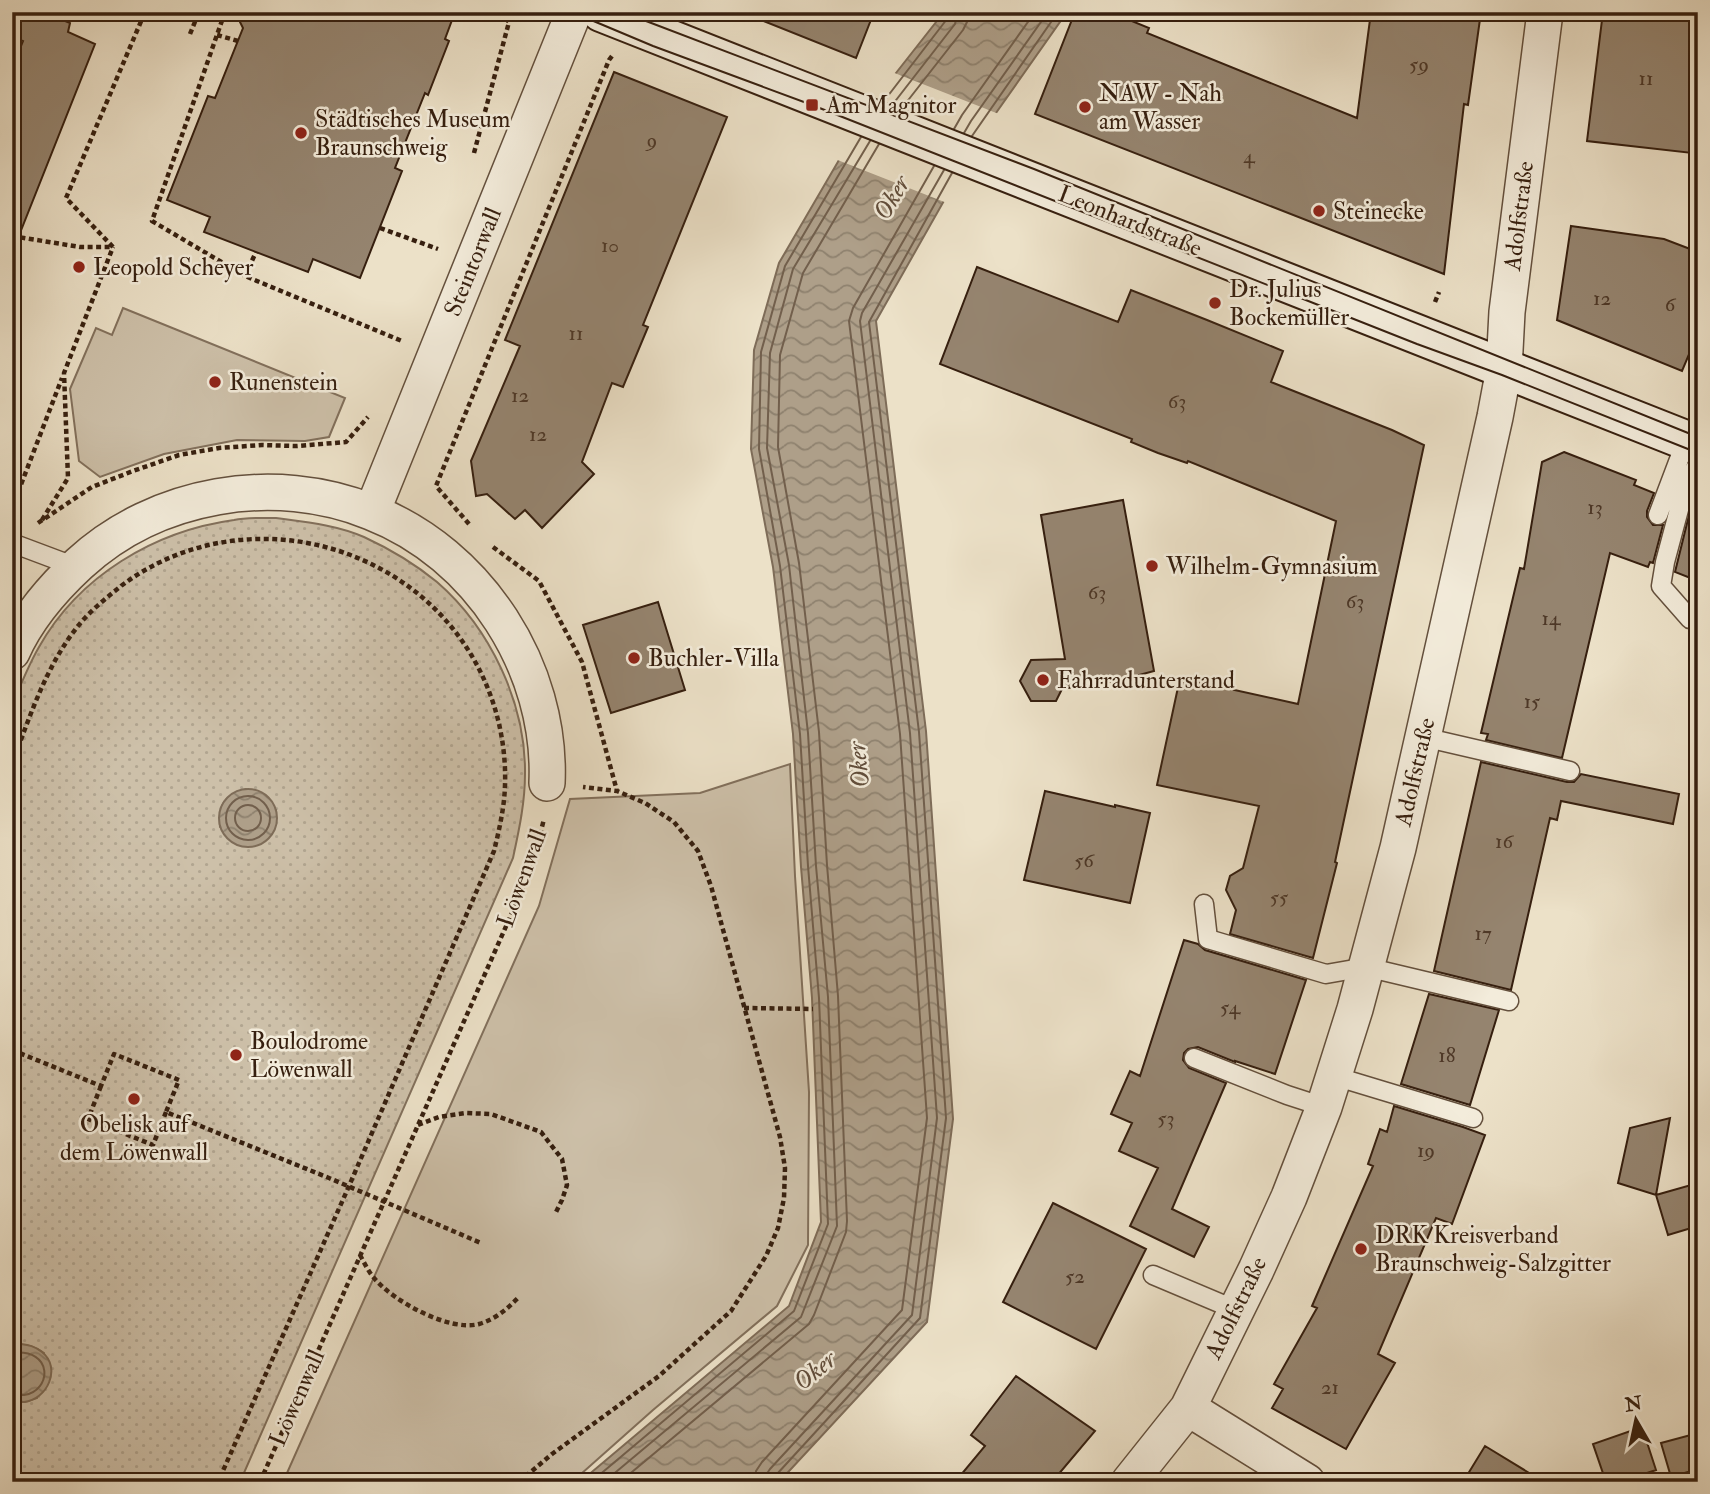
<svg xmlns="http://www.w3.org/2000/svg" width="1710" height="1494" viewBox="0 0 1710 1494" font-family="'IM FELL Double Pica',serif">
	<style>
		.grass { fill: #cdc0a9; stroke: #82705c; stroke-width: 2 }
		.park { fill: url(#park-dots); stroke: #82705c; stroke-width: 2; fill-rule: evenodd }
		.water { fill: url(#water-waves); stroke: #7e6c58; stroke-width: 2 }
		.pier { fill: #ece1c8 }
		.lines { fill: none; stroke-linecap: round; stroke-linejoin: round }
		.shore { stroke: #725f4c; stroke-width: 2 }
		.building { fill: #95846f; stroke: #361f0f; stroke-width: 2 }
		.lane-casing { stroke: #64503d; stroke-width: 21 }
		.street-casing { stroke: #64503d; stroke-width: 38 }
		.secondary-casing { stroke: #361f0f; stroke-width: 42 }
		.path { stroke: #361f0f; stroke-width: 4.5; stroke-dasharray: 5 3.5; stroke-linecap: butt }
		.lane { stroke: #f3ecdb; stroke-width: 18 }
		.street { stroke: #f3ecdb; stroke-width: 35 }
		.secondary { stroke: #f3ecdb; stroke-width: 38 }
		.tram { stroke: #361f0f; stroke-width: 2 }
		.poi-dot { fill: #8f2418; stroke: #f3ecdb; stroke-width: 2.5 }
		.labels { text-anchor: middle; dominant-baseline: central; stroke-width: 5; stroke-linejoin: round; paint-order: stroke }
		.number-label { font-size: 21px; fill: #4e3827 }
		.poi-label { font-size: 24px; fill: #361f0f; stroke: #f3ecdb; text-anchor: start }
		.street-label { font-size: 24px; fill: #361f0f; stroke: #f3ecdb }
		.water-label { font-size: 26px; font-style: italic; fill: #604c3a; stroke: #f3ecdb }
	</style>
	<defs>
		<pattern id="park-dots" width="8" height="8" patternUnits="userSpaceOnUse" patternTransform="scale(1.75)"><rect width="8" height="8" fill="#cdc0a9"/><path d="M2 2h.1M6 6h.1" fill="none" stroke="#b1a590" stroke-width="1.8" stroke-linecap="round"/></pattern>
		<pattern id="water-waves" width="16" height="10" patternUnits="userSpaceOnUse" patternTransform="scale(1.75)"><rect width="16" height="10" fill="#ae9f89"/><path d="M0 5q4-4 8 0t8 0" fill="none" stroke="#8e816e"/></pattern>
	</defs>
	<rect width="100%" height="100%" fill="#ece1c8"/>
	<filter id="stains"><feTurbulence type="fractalNoise" baseFrequency=".00286" numOctaves="4"/><feColorMatrix values="0 0 0 0 .2 0 0 0 0 .09 0 0 0 0 .02 0 0 0 .5 -.17"/></filter>
	<radialGradient id="worn" r=".72"><stop offset=".6" stop-color="#630" stop-opacity="0"/><stop offset="1" stop-color="#630" stop-opacity=".3"/></radialGradient>
	<!-- grass -->
	<path class="grass" d="M123,308L345,398L329,437L305,441L237,440L164,454L100,477L79,461L70,389L96,328L112,335Z
		M790,764L795,876L809,1092L808,1245L777,1306L653,1410L572,1482H283L539,906L570,799L700,793Z"/>
	<!-- park -->
	<path class="park" d="M276,518C306,522 337,525 364,537C390,549 415,564 437,582C490,628 526,703 525,774C525,803 519,830 513,858L240,1482H12V1400L25,1402L37,1398L44,1353C33,1346 25,1343 12,1346V706C20,686 28,666 39,647C79,576 154,531 234,520C247,517 262,518 276,518ZM246,789L276,810V823L271,835L220,827C218,804 224,796 246,789Z"/>
	<!-- water -->
	<path class="water" d="M944,12H1067L984,130L876,321L926,731L953,1119L927,1322L779,1482H580L789,1306L821,1222L812,998L801,867L793,734L773,567L751,449L754,350L779,263L846,148L885,87Z
		M219 818a29 29 0 1 1 58 0a29 29 0 1 1-58 0Z
		M21,1344C28,1345 35,1346 42,1352C62,1368 47,1400 24,1402C20,1402 16,1401 12,1400V1346Z"/>
	<!-- pier -->
	<path class="pier" d="M892,72L999,114L987,132L947,203L835,159L882,85Z"/>
	<g class="lines">
		<!-- shore -->
		<path class="shore" d="M884,101L947,19L949,12
			M893,104L955,24L958,12
			M902,108L963,30L968,20V12
			M954,129L962,115L1035,12
			M964,133L971,121L1048,12
			M972,136L1058,12
			M226 818a22 22 0 1 1 44 0a22 22 0 1 1-44 0Z
			M235 818a13 13 0 1 1 26 0a13 13 0 1 1-26 0Z
			M12,1353C54,1348 52,1391 24,1395C20,1395 16,1394 12,1394
			M591,1482L794,1311L828,1224L819,998L808,866L800,734L780,566L759,449L761,352L785,266L861,137
			M604,1482L801,1317L837,1226L828,997L816,866L808,733L789,565L767,448L770,353L793,269L870,141
			M620,1482L809,1324L814,1315L846,1232L847,1221L838,996L827,865L819,732L799,563L778,447L780,355L803,273L879,144
			M755,1482L756,1471L762,1462L902,1310L927,1118L900,734L849,321L853,308L934,166
			M766,1482V1475L770,1469L912,1315L937,1118L910,733L860,321L862,313L944,170
			M774,1482L777,1474L920,1318L946,1118L919,732L869,322L952,173"/>
	</g>
	<!-- building -->
	<path class="building" d="M12,12H44L70,23L68,32L95,44L14,248H12V68L23,41L12,37Z
		M235,12H455L445,39L449,41L428,95L425,93L395,168L402,171L360,278L313,259L308,272L204,232L210,217L167,200L208,96L215,98L243,28Z
		M746,12H874L856,58L746,14Z
		M1075,12H1110L1149,28L1147,33L1357,118L1371,12H1481L1468,105L1464,104L1444,274L1035,114Z
		M1603,12H1698V106L1692,153L1587,141Z
		M614,72L727,117L643,325L648,327L623,387L612,383L582,462L594,474L542,528L525,510L515,519L487,494L476,496L471,461L520,346L505,340Z
		M1571,226L1664,239L1698,252V333L1682,371L1557,320Z
		M977,267L1118,322L1131,290L1207,320L1283,351L1271,382L1392,430L1424,445L1335,862L1337,863L1313,958L1230,934L1236,910L1226,890L1230,876L1243,868L1259,806L1157,785L1180,678L1298,704L1336,521L1188,461L1187,463L1158,453L1131,442L1132,439L940,364Z
		M1564,452L1636,480L1634,485L1654,493L1647,511V517L1653,525H1663L1653,563L1650,562L1648,567L1610,553L1562,758L1486,740L1488,734L1481,733L1520,568L1524,569L1542,462Z
		M1123,500L1154,671L1139,675V677L1062,689L1056,701H1031L1020,681L1031,660L1065,659L1041,515Z
		M1691,507L1698,510V581L1675,572Z
		M658,602L685,690L611,713L583,625Z
		M1481,762L1567,782H1574L1581,774L1679,794L1673,824L1561,801L1557,820L1550,818L1511,990L1434,971Z
		M1045,791L1115,807V805L1150,813L1130,903L1024,880Z
		M1184,940L1198,944L1205,950L1306,980L1275,1074L1235,1061V1062L1198,1047L1188,1049L1184,1053L1183,1060L1189,1068L1226,1083L1172,1209L1209,1227L1194,1257L1130,1226L1158,1168L1119,1151L1132,1123L1111,1114L1130,1071L1140,1076Z
		M1429,994L1499,1010L1470,1105L1401,1084Z
		M1394,1106L1463,1127L1485,1135L1452,1224L1436,1218L1378,1354L1395,1363L1346,1449L1272,1408L1283,1389L1274,1384L1317,1308L1312,1306L1373,1166L1368,1164L1380,1129L1387,1132Z
		M1670,1118L1656,1195L1618,1183L1630,1128Z
		M1698,1183V1226L1668,1235L1656,1195Z
		M1053,1203L1146,1249L1096,1349L1003,1302Z
		M1016,1376L1095,1431L1052,1482H955L985,1446L971,1435Z
		M1642,1427L1656,1470L1620,1482H1606L1593,1444Z
		M1698,1433V1469L1671,1477L1661,1443Z
		M1485,1446L1544,1482H1463Z"/>
	<g class="lines">
		<defs>
			<path id="lane" d="M1658,515L1686,441
				M12,543L76,567
				M1690,619L1661,586L1665,562L1685,487L1698,463
				M1423,737L1570,771
				M1204,904L1208,939L1326,974L1366,967L1509,1001
				M1194,1058L1287,1095L1324,1107
				M1334,1076L1473,1118
				M1153,1275L1236,1310"/>
			<path id="street" d="M372,512L574,12
				M12,652C27,618 52,589 79,564C156,493 274,473 371,512C479,554 552,668 547,783
				M1188,1408L1307,1482
				M1129,1482L1188,1408L1256,1270L1289,1197L1324,1107L1355,1009L1398,848L1495,417L1504,369L1507,312L1545,12"/>
			<path id="secondary" d="M601,12L1698,445"/>
		</defs>
		<!-- lane casing -->
		<use href="#lane" class="lane-casing"/>
		<!-- street casing -->
		<use href="#street" class="street-casing"/>
		<!-- secondary casing -->
		<use href="#secondary" class="secondary-casing"/>
		<!-- path -->
		<path class="path" d="M225,12L152,221L245,276L402,341
			M190,34L199,12
			M217,35L238,41
			M474,153L509,22L499,12
			M380,228L438,249
			M12,236L80,247H112
			M113,247L66,198L142,19L150,12
			M245,276L256,252
			M1435,302L1439,292
			M12,508L62,378
			M42,520L68,478L64,373L113,247
			M38,523L92,487L133,471L179,455L219,448L262,445L297,446L346,442L368,417
			M469,524L436,486L609,60L612,56
			M493,547L539,581L582,662L617,791
			M12,764C30,716 46,666 78,626C90,611 106,598 121,586C247,491 435,546 490,694C504,731 509,775 502,814C500,826 497,839 494,851L349,1186L218,1482
			M744,1008L813,1009
			M12,1050L101,1086L114,1054L179,1080L166,1112L329,1178L481,1243
			M101,1086L88,1119L153,1145L166,1112
			M418,1125L439,1117L466,1113L491,1114L541,1132L562,1159L567,1185L562,1200L556,1212
			M360,1255C364,1262 368,1271 374,1278C393,1301 449,1332 479,1324C496,1319 507,1309 519,1297
			M260,1482L519,897L534,858L544,819
			M519,1482L552,1454L659,1376L731,1311L766,1256L778,1228L784,1198L785,1168L780,1137L711,886L698,851L674,822L645,803L617,791L583,787"/>
		<!-- lane -->
		<use href="#lane" class="lane"/>
		<!-- street -->
		<use href="#street" class="street"/>
		<!-- secondary -->
		<use href="#secondary" class="secondary"/>
		<!-- tram -->
		<path class="tram" d="M572,12L653,46L812,105L1417,344L1502,375L1698,453
			M628,12L646,21L1034,169L1698,437"/>
	</g>
	<!-- markers -->
	<g class="poi-dot">
		<rect x="805" y="98" width="14" height="14" rx="3.5"/>
		<circle cx="1085" cy="107" r="7"/>
		<circle cx="301" cy="133" r="7"/>
		<circle cx="1319" cy="211" r="7"/>
		<circle cx="79" cy="267" r="7"/>
		<circle cx="1215" cy="303" r="7"/>
		<circle cx="215" cy="382" r="7"/>
		<circle cx="1152" cy="566" r="7"/>
		<circle cx="634" cy="658" r="7"/>
		<circle cx="1043" cy="680" r="7"/>
		<circle cx="236" cy="1055" r="7"/>
		<circle cx="134" cy="1099" r="7"/>
		<circle cx="1361" cy="1249" r="7"/>
	</g>
	<g class="labels">
		<!-- number labels -->
		<g class="number-label">
			<text x="1419" y="64">59</text>
			<text x="1646" y="78">11</text>
			<text x="652" y="140">9</text>
			<text x="1249" y="156">4</text>
			<text x="610" y="245">10</text>
			<text x="1602" y="298">12</text>
			<text x="1670" y="304">6</text>
			<text x="576" y="333">11</text>
			<text x="520" y="395">12</text>
			<text x="1177" y="401">63</text>
			<text x="538" y="434">12</text>
			<text x="1595" y="507">13</text>
			<text x="1097" y="592">63</text>
			<text x="1355" y="601">63</text>
			<text x="1551" y="618">14</text>
			<text x="1532" y="701">15</text>
			<text x="1504" y="841">16</text>
			<text x="1084" y="860">56</text>
			<text x="1279" y="897">55</text>
			<text x="1483" y="933">17</text>
			<text x="1230" y="1007">54</text>
			<text x="1447" y="1055">18</text>
			<text x="1166" y="1118">53</text>
			<text x="1426" y="1150">19</text>
			<text x="1075" y="1276">52</text>
			<text x="1330" y="1387">21</text>
		</g>
		<!-- poi labels -->
		<g class="poi-label">
			<text x="1099" y="93">NAW - Nah<tspan x="1099" dy="28">am Wasser</tspan></text>
			<text x="826" y="105">Am Magnitor</text>
			<text x="315" y="119">Städtisches Museum<tspan x="315" dy="28">Braunschweig</tspan></text>
			<text x="1333" y="211">Steinecke</text>
			<text x="93" y="267">Leopold Scheyer</text>
			<text x="1229" y="289">Dr. Julius<tspan x="1229" dy="28">Bockemüller</tspan></text>
			<text x="229" y="382">Runenstein</text>
			<text x="1166" y="566">Wilhelm-Gymnasium</text>
			<text x="648" y="658">Buchler-Villa</text>
			<text x="1057" y="680">Fahrradunterstand</text>
			<text x="250" y="1041">Boulodrome<tspan x="250" dy="28">Löwenwall</tspan></text>
			<text x="134" y="1124" text-anchor="middle">Obelisk auf<tspan x="134" dy="28">dem Löwenwall</tspan></text>
			<text x="1375" y="1235">DRK Kreisverband<tspan x="1375" dy="28">Braunschweig-Salzgitter</tspan></text>
		</g>
		<!-- street labels -->
		<g class="street-label">
			<text transform="translate(1519 216) rotate(-83)">Adolfstraße</text>
			<text transform="translate(1130 221) rotate(22)">Leonhardstraße</text>
			<text transform="translate(473 262) rotate(-68)">Steintorwall</text>
			<text transform="translate(1415 772) rotate(-77)">Adolfstraße</text>
			<text transform="translate(522 878) rotate(-70)">Löwenwall</text>
			<text transform="translate(1236 1308) rotate(-64)">Adolfstraße</text>
			<text transform="translate(297 1398) rotate(-66)">Löwenwall</text>
		</g>
		<!-- water labels -->
		<g class="water-label">
			<text transform="translate(892 198) rotate(-60)">Oker</text>
			<text transform="translate(859 765) rotate(-96)">Oker</text>
			<text transform="translate(815 1371) rotate(-40)">Oker</text>
		</g>
	</g>
	<!-- margin -->
	<rect width="1710" height="1494" fill="none" stroke="#ece1c8" stroke-width="42"/>
	<rect x="14" y="14" width="1682" height="1466" fill="none" stroke="#361f0f" stroke-width="3.5"/>
	<rect x="21" y="21" width="1668" height="1452" fill="none" stroke="#361f0f" stroke-width="2"/>
	<!-- north arrow -->
	<g transform="translate(1636 1420) rotate(351)" stroke="#f3ecdb" stroke-width="5" paint-order="stroke">
	<path d="M0-5L12 26L0 18L-12 26Z" fill="#361f0f"/>
	<text y="-10" font-size="19" font-weight="bold" text-anchor="middle" fill="#361f0f">N</text>
	</g>
	<rect width="100%" height="100%" filter="url(#stains)"/>
	<rect width="100%" height="100%" fill="url(#worn)"/>
</svg>
